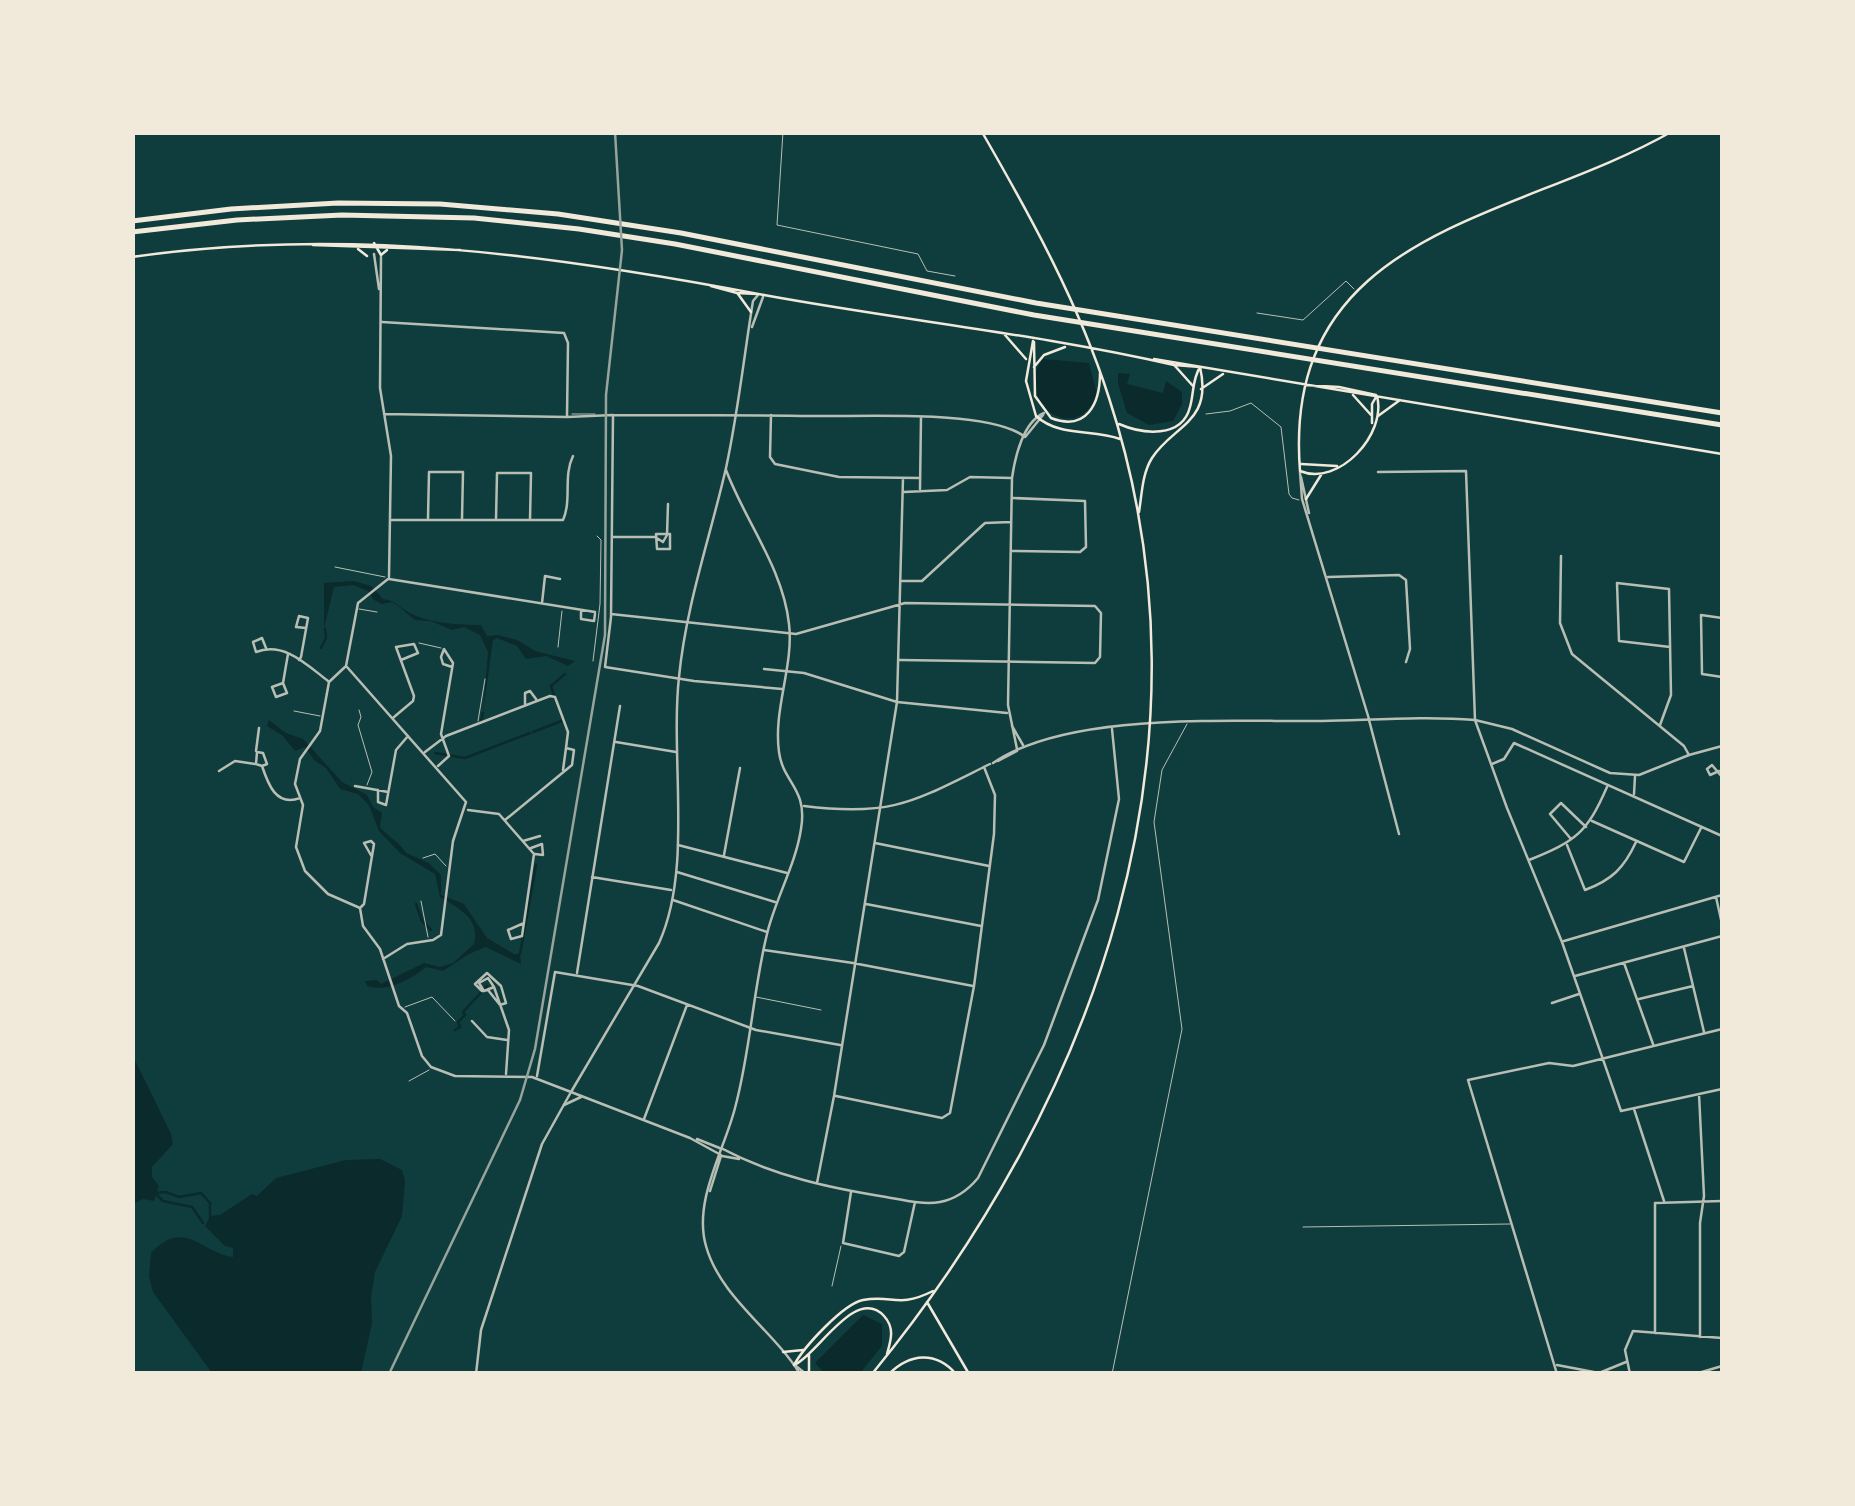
<svg xmlns="http://www.w3.org/2000/svg" width="1855" height="1506" viewBox="0 0 1855 1506" font-family="'Public Sans',sans-serif">
	<style>
		.water { fill: #0a2a2b }
		.lines { fill: none; stroke-linecap: round; stroke-linejoin: round }
		.stream { stroke: #0a2a2b; stroke-width: 2.5 }
		.service { stroke: #b8beb3; stroke-width: 1 }
		.minor { stroke: #b8beb3; stroke-width: 2.5 }
		.tertiary { stroke: #b8beb3; stroke-width: 2.5 }
		.secondary { stroke: #f1e9da; stroke-width: 2.5 }
		.motorway { stroke: #f1e9da; stroke-width: 5 }
		.rail { stroke: #97a49c; stroke-width: 2.5 }
	</style>
	<rect width="100%" height="100%" fill="#0f3d3e"/>
	<!-- water -->
	<path class="water" d="M1043,359L1089,363L1097,394C1076,449 1012,400 1043,359Z
		M1118,373L1130,374L1127,384L1163,393L1166,381L1182,392V404L1173,421L1149,425L1127,413L1118,384Z
		M354,581L371,586L383,599C396,601 395,604 405,610C423,623 459,625 481,625L487,636L498,635L517,640L535,651L575,661L568,666L546,656L526,659L517,646L497,638L493,640L483,713L488,652L480,635L464,627L452,630L431,621L415,620L398,606L392,602L382,604L374,600L368,591L353,585L334,587L324,628V583Z
		M269,720L286,733L303,739L342,782L367,795L373,807L382,813L380,827C388,837 400,842 406,853L429,863L441,875V895L464,904L487,938L514,954H520L521,964L486,947L469,954L443,971L426,967C411,979 387,993 367,986L365,981L377,980L381,984L424,963L440,967L453,963L474,944C480,917 459,909 440,897L435,874L400,853L379,831L369,805L358,794L340,789L326,768L314,760L305,747L295,751L283,736L267,726Z
		M133,1056L171,1134L173,1144L152,1167V1177L159,1186L154,1201L143,1199L133,1204Z
		M380,1159L402,1170L405,1181L402,1216L375,1272L371,1297L372,1323L361,1373H212L153,1292L149,1276L151,1253C184,1217 202,1253 233,1257V1248L225,1246L205,1226L210,1216L220,1215L252,1194L257,1196L276,1178L346,1160Z
		M863,1315L882,1324V1346L860,1373H824L815,1363Z"/>
	<g class="lines">
		<!-- stream -->
		<path class="stream" d="M321,648L326,638L325,629
			M554,695L551,686L565,674
			M481,721L483,713
			M533,732L564,720
			M435,753L465,758L530,733
			M416,904L422,921L431,930
			M520,954L536,865
			M455,1030L460,1027L458,1022L465,1015L463,1012L487,986
			M156,1193L166,1192L179,1197L201,1193L210,1203V1216
			M157,1195L163,1201L192,1207L203,1223"/>
		<!-- service -->
		<path class="service" d="M783,132L777,225L918,254L927,271L955,276
			M1257,313L1303,320L1346,281L1354,289
			M572,414H595
			M1206,414L1230,411L1251,403L1281,427L1289,494L1292,498L1299,500
			M335,567L385,577
			M359,609L377,612
			M419,643L441,648
			M558,647L562,611
			M593,661L600,604L601,540L597,536
			M359,710L361,717L358,725L372,772L367,785
			M294,711L320,716
			M478,721L485,679
			M423,858L435,854L446,866
			M421,901L428,937
			M756,997L821,1010
			M405,1007L432,997L455,1021
			M409,1081L429,1070
			M1303,1227L1510,1224
			M832,1286L841,1246
			M1112,1374L1182,1029L1154,822L1162,770L1187,724"/>
		<!-- minor -->
		<path class="minor" d="M374,254L379,289
			M381,257L380,388L391,456L389,577
			M382,322L564,333L568,343L567,416
			M384,414L567,417L613,415C680,415 746,415 813,416C860,417 990,409 1025,437
			M613,415L611,617L605,667L694,681L782,689
			M771,415L770,457L775,464L839,477L920,478
			M1026,436L1043,415
			M1378,472L1466,471L1475,720L1507,808L1562,942L1621,1111L1722,1089
			M920,489L921,417
			M904,492L947,490L970,477L1012,478
			M428,518L429,472H463L462,519
			M392,520H563C572,500 563,476 573,456
			M496,520L497,473H531L530,520
			M656,534H670V549H657Z
			M612,537H655L663,542L667,535L668,504
			M1011,551L1080,552L1086,547L1085,501L1013,498
			M1561,556L1560,623L1572,654L1684,746L1689,755
			M1328,577L1399,575L1406,580L1410,649L1406,662
			M388,579L358,603L346,666L329,682L320,731L300,759L295,784L303,805L296,847L305,871L328,894L360,908L363,926L380,949L399,1006L407,1013L422,1056L431,1067L455,1076L532,1077L571,1092L542,1144L481,1330L476,1374
			M389,579L595,612
			M902,581H922L985,523L1011,522
			M542,603L545,576L560,579
			M581,612V619L594,621L595,614
			M611,614L796,634L905,603L1095,606L1101,613L1100,657L1095,663L900,660
			M1722,618L1701,615L1702,674L1722,677
			M266,648L262,638L253,642L256,652C284,641 307,665 328,681
			M299,660L301,657L308,618L299,616L296,627L306,628
			M347,667L466,802L453,841L441,935L433,940L407,944L383,959
			M764,669L804,673L897,702L1007,713
			M283,683L272,687L276,697L287,693L283,683L288,654
			M525,704V693L530,691L536,699
			M394,717L413,701L414,696L396,647L414,644L418,653L401,660
			M1369,720L1399,834
			M1660,725L1671,695L1669,589L1617,583L1619,641L1670,647
			M1012,726L1023,745
			M616,742L676,752
			M1017,749L1008,705L1012,478C1015,457 1023,422 1044,413
			M256,751L259,728
			M425,752L446,736L550,696L555,697L568,732L566,748
			M1492,764L1504,759L1514,743L1722,836
			M262,766L267,764L263,753L257,752L256,764L262,766C268,784 276,807 300,798
			M438,766L449,756L441,734L453,663L444,649L441,657L443,664L452,667
			M219,771L235,761L255,764
			M1719,771L1710,775L1707,769L1712,765L1722,777
			M355,786L388,792
			M378,790V802L386,805L396,750L408,736
			M1634,794L1635,776
			M468,810L499,814L534,854L522,936L511,939L508,930L524,923
			M505,820L572,765L574,750L566,748L563,770
			M1592,821L1684,862L1701,828
			M1571,839L1550,814L1561,803L1586,827
			M523,841L540,836
			M875,843L989,866
			M678,845L787,873
			M1567,845L1585,890C1612,880 1624,868 1636,842
			M531,848L542,844L543,855L535,854
			M724,855L740,768
			M1529,860C1576,841 1587,833 1607,787
			M677,872L775,902
			M592,877L671,890
			M1716,897L1722,924
			M673,900L767,932
			M866,904L981,926
			M361,907L364,904L374,844L371,841L364,843L372,857
			M1564,941L1722,895
			M1684,948L1704,1032
			M764,950L853,963L973,986
			M1624,963L1653,1044
			M487,973L501,986L506,1003L500,1005L488,990L482,991L475,984Z
			M577,973L620,706
			M1575,976L1722,936
			M494,987L484,991L479,983L488,978L494,987L509,1030L506,1074
			M1639,999L1693,986
			M1552,1003L1579,994
			M472,1021L487,1037L507,1040
			M537,1076L555,972L638,986L756,1030L840,1045
			M1699,1094L1704,1196L1700,1223V1337
			M836,1096L942,1118L950,1113L974,986L994,834L995,795L984,767
			M1634,1109L1664,1201
			M644,1119L687,1005
			M723,1149C774,1176 830,1188 886,1197C903,1200 923,1205 940,1202C956,1199 968,1190 978,1178L1044,1045L1098,900L1119,799L1112,729
			M722,1156L739,1159
			M817,1183L834,1096L897,702L903,478
			M851,1192L843,1243L899,1256L904,1252L915,1202
			M1655,1333V1203L1722,1201
			M1557,1365L1599,1373L1626,1362
			M1557,1374L1468,1080L1549,1063L1573,1066L1722,1029
			M1630,1374L1625,1350L1633,1331L1722,1338
			M1695,1374L1722,1366"/>
		<!-- tertiary -->
		<path class="tertiary" d="M752,327L763,297
			M726,470C745,521 783,568 789,624C794,666 773,709 779,752C783,783 808,788 801,829C796,863 777,896 768,930C753,988 751,1049 735,1108C724,1151 693,1201 706,1246C720,1297 773,1330 800,1374
			M1300,472L1302,499L1369,719
			M1301,477L1309,513
			M998,761L1017,751
			M993,763C1069,711 1231,722 1322,721C1373,720 1425,716 1475,720L1512,729L1610,773L1639,775L1689,755L1722,746
			M804,806C892,817 913,802 990,764
			M564,1105L581,1097
			M697,1139L722,1149
			M721,1155L690,1138L571,1092L659,943C693,868 670,760 679,677C686,605 710,538 726,468C738,413 744,356 753,301L758,295
			M710,1191L721,1156
			M796,1366L806,1374"/>
		<!-- secondary -->
		<path class="secondary" d="M374,243L381,255L387,250
			M313,245L460,250
			M358,249L367,256
			M132,257C348,226 553,255 764,295C900,320 1039,334 1174,365L1200,367
			M711,286L737,293L757,294
			M738,294L751,312
			M1005,335L1026,359
			M1033,341L1026,381L1036,416C1059,437 1092,429 1120,439
			M1034,342L1035,396L1051,418C1087,432 1100,403 1100,373
			M1154,359L1722,454
			M1175,366L1193,386
			M1034,367L1044,355L1065,347
			M1305,385L1339,387L1376,395
			M1201,389L1223,374
			M1353,395L1371,415
			M1377,396C1387,434 1339,487 1300,471C1281,229 1515,221 1671,132
			M1378,416L1400,400
			M1372,423V404L1376,397
			M1119,424C1142,434 1182,439 1190,407C1194,393 1192,380 1200,367
			M1301,464L1337,466
			M1306,499L1321,475
			M1139,512C1142,494 1142,474 1152,458C1173,425 1213,423 1200,367
			M927,1302L969,1374
			M783,1352L803,1350
			M809,1355V1374
			M796,1364C819,1352 856,1286 884,1316C895,1328 891,1340 887,1354
			M794,1365C804,1347 843,1304 863,1300C893,1294 897,1309 933,1291
			M872,1374C1097,1099 1223,747 1109,398C1079,304 1031,217 982,132
			M889,1374C910,1353 936,1351 956,1374"/>
		<!-- motorway -->
		<path class="motorway" d="M132,221L231,209L338,203L440,204L558,214L681,233L1036,303L1722,413
			M132,232L237,220L342,215L474,218L579,229L675,244L1034,315L1722,425"/>
		<!-- rail -->
		<path class="rail" d="M389,1374L520,1100L535,1049L605,635L606,395L622,250L615,132"/>
	</g>
	<!-- border -->
	<rect width="1855" height="1506" fill="none" stroke="#f1e9da" stroke-width="270"/>
</svg>
